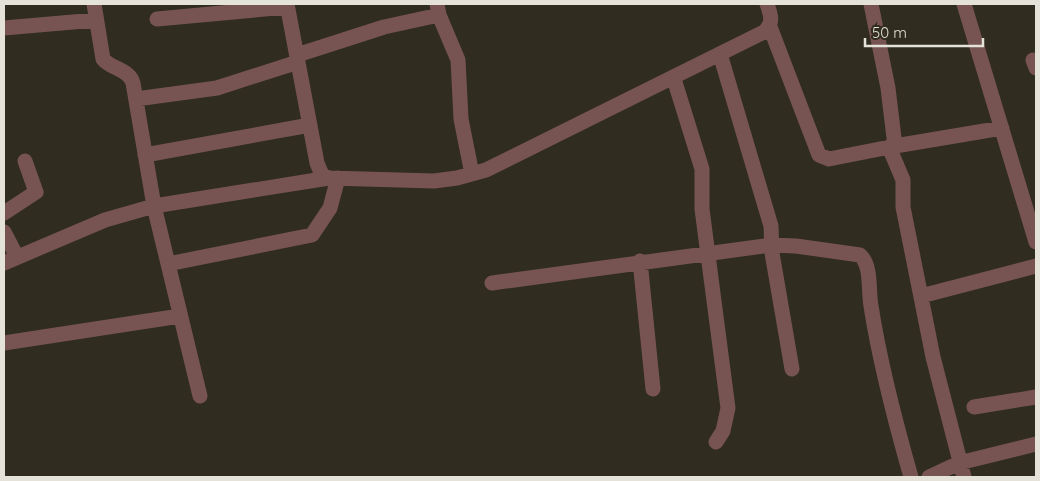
<svg xmlns="http://www.w3.org/2000/svg" width="1040" height="481" viewBox="0 0 1040 481" font-family="Quicksand,sans-serif">
	<style>
		.lines { fill: none; stroke-linecap: round; stroke-linejoin: round }
		.minor { stroke: #775451; stroke-width: 15 }
	</style>
	<rect width="100%" height="100%" fill="#302c1f"/>
	<g class="lines">
		<!-- minor -->
		<path class="minor" d="M94,4L103,59C111,69 129,69 133,83L154,206L200,396
			M287,4L317,163L322,175L329,178L434,181L457,178L486,170L764,32C774,23 771,15 767,4
			M437,4L439,15L458,60L461,119L472,174
			M964,4L1036,242
			M157,19L287,7
			M770,27L819,155L829,159L895,146L888,88L871,4
			M4,28L96,20
			M720,54L771,226L772,253L792,369
			M297,55L384,27L439,15
			M1033,60L1036,68
			M674,79L702,169V209L728,408L723,431L716,442
			M136,99L217,88L298,62
			M895,146L1002,128
			M889,147L903,180V207L933,357L964,477
			M145,155L310,125
			M4,213L36,192L25,161
			M4,232L17,257
			M640,261L653,389
			M4,263L105,220L154,206L329,178
			M168,264L312,235L330,208L338,178
			M492,283L771,245L796,246L860,255C872,266 868,290 871,306C880,364 895,421 911,477
			M921,296L1036,266
			M4,343L180,316
			M974,407L1036,397
			M929,477L959,463L1036,444"/>
	</g>
	<!-- border -->
	<rect width="1040" height="481" fill="none" stroke="#e4e2d9" stroke-width="10"/>
	<!-- scale -->
	<path d="M865 38v8h118v-8" fill="none" stroke="#e4e2d9" stroke-width="2.5"/>
	<text x="872" y="38" font-size="15" fill="#e4e2d9" stroke="#302c1f" stroke-width="4" paint-order="stroke">50 m</text>
</svg>
